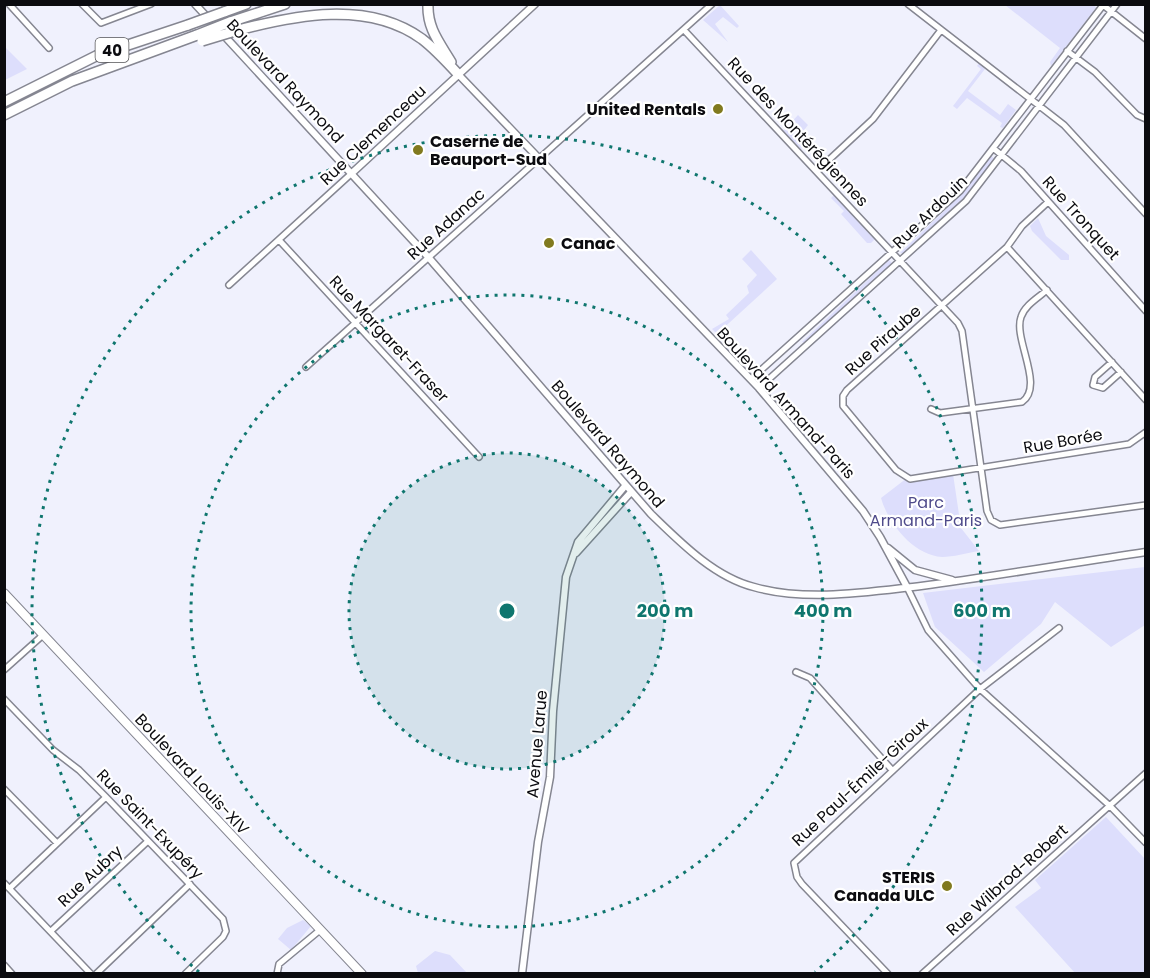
<svg xmlns="http://www.w3.org/2000/svg" width="1150" height="978" viewBox="0 0 1150 978" font-family="Poppins,sans-serif">
	<style>
		.green { fill: #dddefc }
		.lines { fill: none; stroke-linecap: round; stroke-linejoin: round }
		.minor-casing { stroke: #858691; stroke-width: 8 }
		.tertiary-casing { stroke: #858691; stroke-width: 9 }
		.secondary-casing { stroke: #858691; stroke-width: 10 }
		.motorway-casing { stroke: #858691; stroke-width: 12 }
		.minor { stroke: #fff; stroke-width: 5 }
		.tertiary { stroke: #fff; stroke-width: 6 }
		.secondary { stroke: #fff; stroke-width: 8 }
		.motorway { stroke: #fff; stroke-width: 9 }
		.motorway-bridge-casing { stroke: #858691; stroke-width: 12; stroke-linecap: butt }
		.motorway-bridge { stroke: #fff; stroke-width: 9 }
		.ring { fill: none; stroke: #0f766e; stroke-width: 3; stroke-dasharray: 3 6 }
		.poi-dot { fill: #817a1f; stroke: #fff; stroke-width: 2 }
		.labels { text-anchor: middle; dominant-baseline: central; stroke-width: 4.5; stroke-linejoin: round; paint-order: stroke }
		.shield { fill: #fff; stroke: #545457; stroke-width: 1.5 }
		.shield-label { font-size: 15px; font-weight: bold; fill: #0b0b0f }
		.street-label { font-size: 16px; fill: #0b0b0f; stroke: #fff }
		.poi-label { font-size: 16px; font-weight: bold; fill: #0b0b0f; stroke: #fff; text-anchor: end }
		.park-label { font-size: 16px; fill: #4f4b8b; stroke: #fff }
		.centre { fill: #0f766e; stroke: #fff; stroke-width: 3 }
		.ring-label { font-size: 18px; text-anchor: middle; font-weight: bold; fill: #0f766e; stroke: #fff; stroke-width: 4.5; stroke-linejoin: round; paint-order: stroke }
	</style>
	<rect width="100%" height="100%" fill="#f0f1fd"/>
	<!-- green -->
	<path class="green" d="M1094,4L1096,8L1051,66L1050,62L1060,48L1005,5Z
		M720,5L739,26L737,28L723,17L715,24L728,42L703,20Z
		M4,46L27,69L5,80H4Z
		M979,63L985,69L968,91L1000,115L1008,104L1016,110L1003,128L1000,127L1002,123L967,98L957,109L953,106L981,69L977,66Z
		M798,115L808,125L798,138L804,145L801,149L783,131Z
		M991,156L995,159L967,195L903,253H900L962,194Z
		M834,195L875,239L871,243H867L841,214L844,211L831,198Z
		M1038,218L1046,236L1069,255V260H1061L1032,231L1030,226Z
		M751,250L777,279L717,334L712,329L729,319L726,315L749,293L747,286L757,275L742,259Z
		M889,260L892,263L805,343L802,342Z
		M953,474L961,528L979,551C967,553 953,557 942,557C913,555 888,523 881,498L907,478Z
		M1145,567V625L1111,647L1055,602L1041,624L984,672L935,627L923,593Z
		M1106,817L1145,859V973H1075L1015,907L1041,888L1035,880Z
		M303,920L311,926L291,950L278,939L287,928Z
		M435,951L450,955L467,973H418L416,966Z"/>
	<g class="lines">
		<defs>
			<path id="minor" d="M9,4L49,48
				M82,4L101,23L151,4
				M908,4L1064,125L1146,214
				M1103,5L1146,39
				M684,30L958,323L962,331L987,511L991,520L1000,525L1146,505
				M1067,51L1095,72L1137,115L1146,119
				M993,148L1021,171L1146,311
				M817,171L873,119L941,30
				M1048,202L1022,226L1007,247L847,390L843,396V406L896,470L910,479L1129,444L1146,432
				M279,240L479,457
				M1007,247L1146,400
				M229,285L352,173
				M1112,362L1095,377L1093,385L1103,388L1121,372
				M306,367L712,4
				M751,379L960,191L1104,4
				M759,388L966,201L1117,4
				M931,409L940,413L1022,402C1045,386 1013,339 1021,317C1025,305 1038,298 1047,290
				M907,587L928,630L980,689L1110,806L1146,843
				M4,670L43,635
				M796,672L810,678L892,770
				M4,699L53,750L79,770L106,797L223,919L226,931L223,937L185,974
				M4,789L57,843
				M4,883L91,974
				M10,888L106,797
				M51,931L148,841
				M4,965L12,974
				M96,974L190,884
				M277,974L279,964L320,930
				M888,974L802,884L797,877L794,863L980,689L1059,628
				M922,974L1146,773"/>
			<path id="tertiary" d="M195,4L429,258L651,514C680,542 714,577 754,587C807,602 867,592 921,586C996,576 1071,563 1146,552
				M458,74L759,388L863,511L880,537L907,587
				M352,173L535,4
				M888,548L915,570L952,580
				M576,553L631,492
				M522,974L538,842L550,777L553,711L566,577L578,542L625,486"/>
			<path id="secondary" d="M4,593L362,974"/>
			<path id="motorway" d="M428,4C427,28 439,42 451,62
				M224,12L246,4
				M230,22L285,4
				M235,31C295,15 368,0 422,39C435,49 447,62 458,74
				M4,102L98,55L188,25
				M4,115L72,81L197,35"/>
		</defs>
		<!-- minor casing -->
		<use href="#minor" class="minor-casing"/>
		<!-- tertiary casing -->
		<use href="#tertiary" class="tertiary-casing"/>
		<!-- secondary casing -->
		<use href="#secondary" class="secondary-casing"/>
		<!-- motorway casing -->
		<use href="#motorway" class="motorway-casing"/>
		<!-- minor -->
		<use href="#minor" class="minor"/>
		<!-- tertiary -->
		<use href="#tertiary" class="tertiary"/>
		<!-- secondary -->
		<use href="#secondary" class="secondary"/>
		<!-- motorway -->
		<use href="#motorway" class="motorway"/>
		<defs>
			<path id="motorway-bridge" d="M188,25L224,12
				M197,35L230,22
				M202,41L235,31"/>
		</defs>
		<!-- motorway-bridge casing -->
		<use href="#motorway-bridge" class="motorway-bridge-casing"/>
		<!-- motorway-bridge -->
		<use href="#motorway-bridge" class="motorway-bridge"/>
	</g>
	<!-- distance rings -->
	<circle cx="507" cy="611" r="158" fill="#0f766e" fill-opacity=".12"/>
	<g class="ring">
		<circle cx="507" cy="611" r="158"/>
		<circle cx="507" cy="611" r="316"/>
		<path d="M199 972A475 475 0 1 1 815 972"/>
	</g>
	<!-- markers -->
	<g class="poi-dot">
		<circle cx="718" cy="109" r="6"/>
		<circle cx="418" cy="150" r="6"/>
		<circle cx="549" cy="243" r="6"/>
		<circle cx="947" cy="886" r="6"/>
	</g>
	<g class="labels">
		<!-- shield labels -->
		<rect class="shield" x="95.5" y="38" width="33" height="24" rx="4.5"/>
		<g class="shield-label">
			<text x="112" y="50">40</text>
		</g>
		<!-- street labels -->
		<g class="street-label">
			<text transform="translate(285 81) rotate(47)">Boulevard Raymond</text>
			<text transform="translate(798 132) rotate(47)">Rue des Montérégiennes</text>
			<text transform="translate(373 135) rotate(-43)">Rue Clemenceau</text>
			<text transform="translate(930 212) rotate(-44)">Rue Ardouin</text>
			<text transform="translate(1081 218) rotate(48)">Rue Tronquet</text>
			<text transform="translate(446 224) rotate(-42)">Rue Adanac</text>
			<text transform="translate(389 339) rotate(47)">Rue Margaret-Fraser</text>
			<text transform="translate(883 340) rotate(-42)">Rue Piraube</text>
			<text transform="translate(786 403) rotate(48)">Boulevard Armand-Paris</text>
			<text transform="translate(1063 441) rotate(-10)">Rue Borée</text>
			<text transform="translate(608 444) rotate(49)">Boulevard Raymond</text>
			<text transform="translate(537 744) rotate(-85)">Avenue Larue</text>
			<text transform="translate(192 774) rotate(47)">Boulevard Louis-XIV</text>
			<text transform="translate(860 782) rotate(-43)">Rue Paul-Émile-Giroux</text>
			<text transform="translate(150 824) rotate(46)">Rue Saint-Exupéry</text>
			<text transform="translate(90 876) rotate(-43)">Rue Aubry</text>
			<text transform="translate(1007 880) rotate(-42)">Rue Wilbrod-Robert</text>
		</g>
		<!-- poi labels -->
		<g class="poi-label">
			<text x="706" y="109">United Rentals</text>
			<text x="430" y="141" text-anchor="start">Caserne de<tspan x="430" dy="18">Beauport-Sud</tspan></text>
			<text x="561" y="243" text-anchor="start">Canac</text>
			<text x="935" y="877">STERIS<tspan x="935" dy="18">Canada ULC</tspan></text>
		</g>
		<!-- park labels -->
		<g class="park-label">
			<text x="926" y="502">Parc<tspan x="926" dy="18">Armand-Paris</tspan></text>
		</g>
	</g>
	<circle cx="507" cy="611" r="9" class="centre"/>
	<g class="ring-label">
		<text x="665" y="617">200 m</text>
		<text x="823" y="617">400 m</text>
		<text x="982" y="617">600 m</text>
	</g>
	<!-- border -->
	<rect width="1150" height="978" fill="none" stroke="#0b0b0f" stroke-width="12"/>
</svg>
